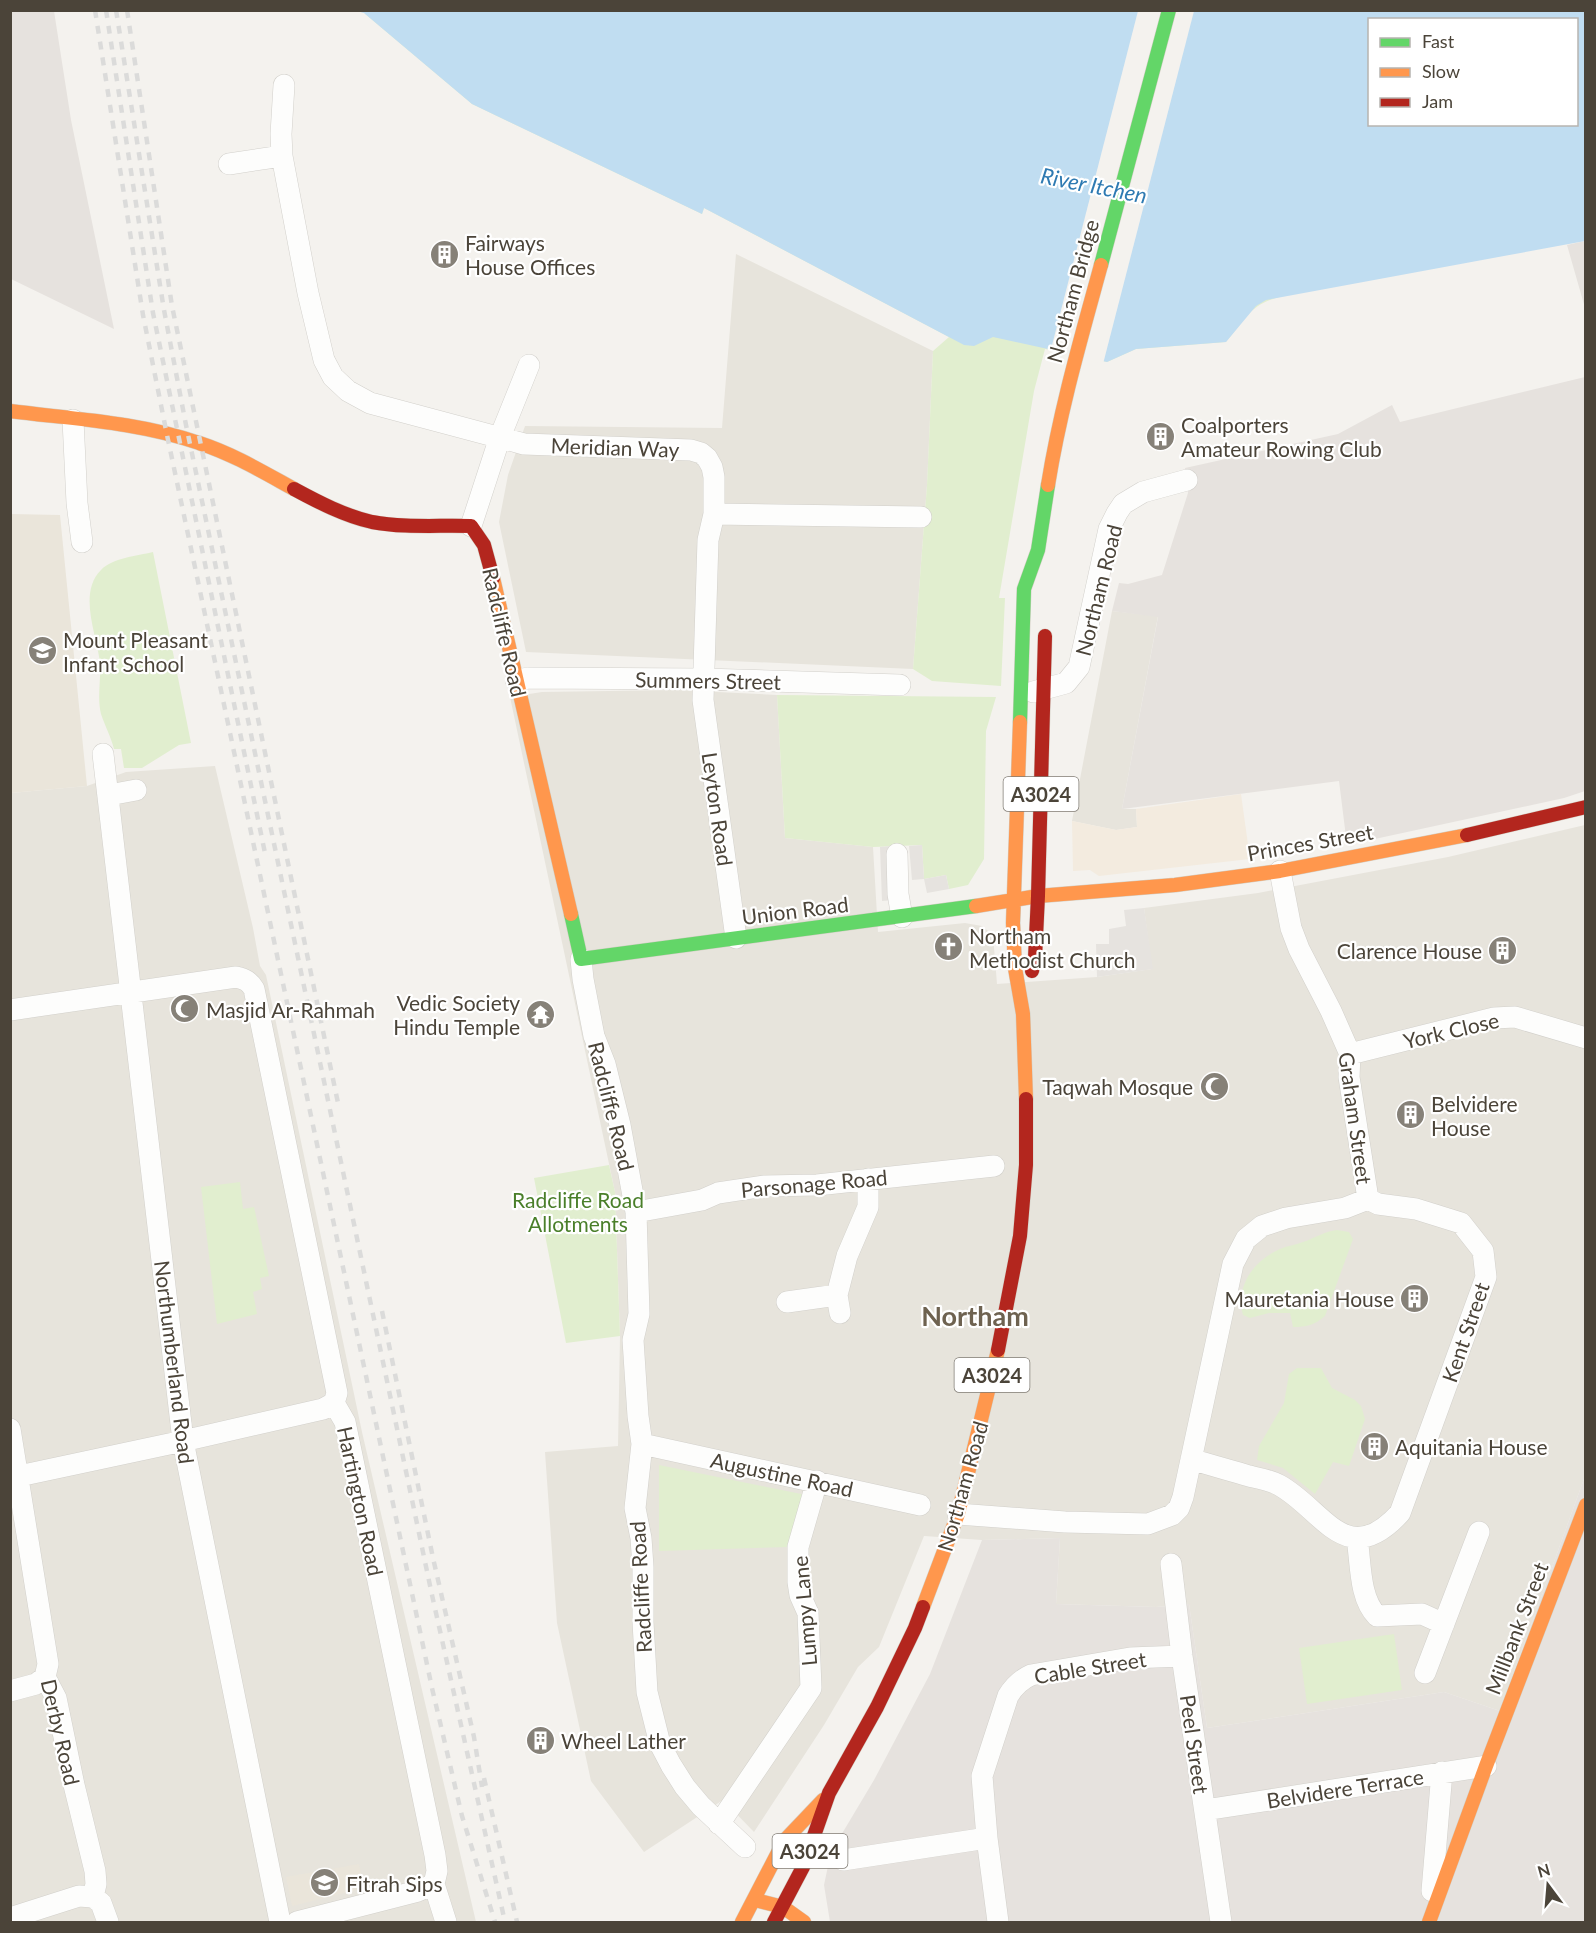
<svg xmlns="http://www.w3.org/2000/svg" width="1596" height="1933" viewBox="0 0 1596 1933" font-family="Lato,sans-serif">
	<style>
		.residential { fill: #e7e4dc }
		.commercial { fill: #f3ebdf }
		.industrial { fill: #e6e2de }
		.education { fill: #eae5da }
		.green { fill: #e1eecf }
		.parking { fill: #e6e3df }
		.water { fill: #c0ddf1; fill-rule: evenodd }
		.pier { fill: #f4f2ee }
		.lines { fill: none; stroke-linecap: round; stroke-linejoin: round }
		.street-casing { stroke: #d2d0cb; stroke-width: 22 }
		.fast-casing { stroke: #d3cfc5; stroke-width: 15 }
		.slow-casing { stroke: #d3cfc5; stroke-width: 15 }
		.jam-casing { stroke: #d3cfc5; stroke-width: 15 }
		.street { stroke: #fdfdfc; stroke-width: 21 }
		.fast { stroke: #63d668; stroke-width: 14 }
		.slow { stroke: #ff974d; stroke-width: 14 }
		.jam { stroke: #b3261e; stroke-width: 14 }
		.rail { stroke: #dbdbda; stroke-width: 4.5; stroke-dasharray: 8 8; stroke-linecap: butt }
		.labels { text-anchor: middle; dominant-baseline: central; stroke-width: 4.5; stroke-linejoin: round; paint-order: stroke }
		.shield { fill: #fff; stroke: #817c74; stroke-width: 1.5 }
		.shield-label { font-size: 20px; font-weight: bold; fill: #4b4439 }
		.poi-label { font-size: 21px; fill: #4b4439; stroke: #fff; text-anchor: start }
		.street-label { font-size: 21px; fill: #4b4439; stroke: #fff }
		.park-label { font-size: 21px; fill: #4a7f2a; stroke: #fff }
		.water-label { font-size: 22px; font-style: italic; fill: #2e7ab2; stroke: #fff }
		.district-label { font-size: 27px; font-weight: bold; fill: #6e6250; stroke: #fff }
	</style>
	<rect width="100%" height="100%" fill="#f4f2ee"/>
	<!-- residential -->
	<path class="residential" d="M736,254L933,351L927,485L913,669L526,652L499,522L508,475L525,426L722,428Z
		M1112,611L1158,616L1122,809H1136L1137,827L1116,830L1072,821Z
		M676,690L777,695L785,838L873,847L878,932L965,923L982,926L993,935L997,984L1097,977L1152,969L1144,908L1258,893L1448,857L1585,825V1476L1500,1711L1444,1692L1207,1728L1189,1604L1156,1607L1056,1604L1060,1538L982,1540L924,1536L879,1647L858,1667L824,1725L754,1832L723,1800L644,1852L591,1781L557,1623L545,1452L618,1446L620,1336L615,1192L510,697L542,692Z
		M215,766L253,928L260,966L266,975L362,1432L476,1922H11V793L87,786L126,772Z"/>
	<!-- commercial -->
	<path class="commercial" d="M1241,794L1250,859L1099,876L1090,870L1073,871L1072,821L1116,830L1137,827L1136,809Z"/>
	<!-- industrial -->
	<path class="industrial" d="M10,11H54L71,120L114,329L11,279Z
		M1585,241V308L1567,245Z
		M1585,377V791L1564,798L1347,845L1339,781L1122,809L1158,617L1112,611L1119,583L1128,584L1162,575L1188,493L1185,468L1338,434L1392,405L1400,422Z
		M1585,1476V1922H830L824,1885L831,1852L874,1780L930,1674L982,1540L1060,1538L1056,1604L1156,1607L1189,1604L1207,1728L1444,1692L1500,1711Z"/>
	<!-- education -->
	<path class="education" d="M11,514L60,515L87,786L11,793Z
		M359,1864L364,1888L292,1906L286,1877Z"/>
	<!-- green -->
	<path class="green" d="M357,11L1283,296C1250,304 1247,317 1226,342L1136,349L1107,362L1045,349L1034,391L999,598H1005L1001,686L932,681L913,669L927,485L933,351L949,337L704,208L702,214L472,104L364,13Z
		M153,552L191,743L179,745L142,768H124L121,749H114C111,737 105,726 101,714C97,698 101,680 100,664C98,637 77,594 101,570C112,558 137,556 153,552Z
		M777,695L996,697L986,731L984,859L968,885L949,889L946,875L924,879L922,845L873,847L785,838Z
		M609,1165L615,1192L620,1336L566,1343L534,1178Z
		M240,1182L243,1209L254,1207L269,1276L260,1278L262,1289L253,1292L257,1314L217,1324L201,1187Z
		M1337,1230L1349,1232L1353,1239L1325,1316C1315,1325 1306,1327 1293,1327L1290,1313H1269L1250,1318L1243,1315C1235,1286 1254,1260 1280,1249C1287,1246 1295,1245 1303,1242C1315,1238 1325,1231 1337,1230Z
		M1297,1368H1321L1332,1388L1355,1400L1361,1406L1365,1419L1349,1466L1333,1462L1315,1494L1283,1468L1257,1460L1259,1446L1284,1403L1289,1374Z
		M659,1465L806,1495L788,1547L659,1551Z
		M1394,1634L1402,1690L1307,1704L1299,1648Z"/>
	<!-- parking -->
	<path class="parking" d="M922,845L924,879L946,875L949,889L927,893L924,879L912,880L909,846Z
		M892,846L894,900L882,901L880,847Z
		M1144,908L1153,969L1097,977L1096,944H1109V929L1126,926L1124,910Z"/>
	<!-- water -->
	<path class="water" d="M357,11H1585V241L1266,300L1256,306L1226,342L1136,349L1107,362L993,337L974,346L964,345L704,208L702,214L472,104L364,13ZM1370,20H1576V124H1370Z"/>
	<!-- pier -->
	<path class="pier" d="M1138,11H1194L1103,364L1050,353Z"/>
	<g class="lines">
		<defs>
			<path id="street" d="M284,85L281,134L282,156L308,293L324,360L333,377L348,391L370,403L524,444L691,450L701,453L707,458L712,467L714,477V514L708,540L703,700L736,938
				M229,164L282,156
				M73,420L77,503L82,542
				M714,514L921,517
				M471,526L500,437L529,365
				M516,680L529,678L703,679L900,685
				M1033,692L1066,683L1079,667L1109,529L1117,513L1123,504L1143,492L1187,480
				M103,754L183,1441L280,1922
				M109,795L136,790
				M897,854L898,894L902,917
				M1280,871L1291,928L1299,949L1331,1011L1350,1054L1349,1077L1368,1199
				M581,959L583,979L594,1036L605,1064L620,1125L636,1212L639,1314L633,1340L638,1416L642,1444L635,1508L641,1538L643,1567V1622L647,1692L660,1744L671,1765L685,1787L701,1806L745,1847
				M10,1010L236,977C245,979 249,981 254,989L337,1393L334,1403
				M1350,1054L1494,1018L1515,1017L1586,1038
				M636,1212L702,1200L718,1193L765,1186L817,1185L994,1166
				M837,1295L847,1256L868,1207V1179
				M787,1302L837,1295L840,1313
				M334,1403L345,1422L435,1855L437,1871L434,1884L446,1922
				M10,1429L48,1664L45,1677L56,1698L74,1785L95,1871L96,1884L93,1897
				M642,1444L920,1505
				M1191,1459C1210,1465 1229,1470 1249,1476C1258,1478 1270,1480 1279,1485C1323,1509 1346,1572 1400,1513L1486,1277L1483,1251L1461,1223L1416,1209L1378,1204L1368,1199
				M19,1476L183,1441L323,1409L334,1403
				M958,1514L1065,1522L1148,1524L1172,1515L1179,1508L1183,1497L1233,1264L1246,1239L1262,1226L1286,1218L1345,1208L1368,1199
				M1357,1538C1361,1563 1359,1598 1377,1616L1422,1614L1444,1624
				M1171,1564L1182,1656L1221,1922
				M1425,1673L1479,1532
				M10,1691L36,1684L45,1677
				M1205,1810L1486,1766
				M719,1824L811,1688L808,1613L800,1595L798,1582V1547L817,1481
				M843,1860L987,1838
				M1432,1891L1442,1772
				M93,1897L101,1903L108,1922
				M10,1918L79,1896L93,1897
				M297,1922L418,1891L434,1884
				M998,1922L987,1838L982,1776L1008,1696C1014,1686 1020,1680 1031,1675L1130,1658L1182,1656"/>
			<path id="fast" d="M1101,265L1169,10
				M1020,722L1024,589L1038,550L1048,485
				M571,914L581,959L976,906"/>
			<path id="slow" d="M10,411C73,419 139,422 199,443C233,454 263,472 294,489
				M1048,485C1060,410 1081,338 1101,265
				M493,578L571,914
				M1020,722L1013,923L1015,968L1023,1014L1026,1099
				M976,906L1038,896L1175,885L1280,871L1467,835
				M923,1607L958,1514L998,1350
				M759,1901L783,1907L804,1922
				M742,1922L784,1841L823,1800
				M1429,1922L1486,1766L1586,1505"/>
			<path id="jam" d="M294,489C318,502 345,516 372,522C404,528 438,525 471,526L484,545L493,578
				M1467,835L1586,807
				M1032,971L1035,958L1038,896L1045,636
				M998,1350L1020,1236L1026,1165V1099
				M774,1922L803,1867L829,1793L877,1707L915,1628L923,1607"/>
		</defs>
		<!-- street casing -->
		<use href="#street" class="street-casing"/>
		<!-- fast casing -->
		<use href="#fast" class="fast-casing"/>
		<!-- slow casing -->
		<use href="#slow" class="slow-casing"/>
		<!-- jam casing -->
		<use href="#jam" class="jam-casing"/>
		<!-- street -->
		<use href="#street" class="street"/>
		<!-- fast -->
		<use href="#fast" class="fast"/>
		<!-- slow -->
		<use href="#slow" class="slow"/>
		<!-- jam -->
		<use href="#jam" class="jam"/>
		<!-- rail -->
		<path class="rail" d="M95,10L143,315L167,435L432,1688L462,1816L495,1922
			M106,10L153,313L265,853
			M116,10L164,310L186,425L432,1595L505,1922
			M127,10L172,306L338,1103
			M382,1311L433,1558L474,1737L482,1787
			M484,1778L517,1922"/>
	</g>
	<!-- icons -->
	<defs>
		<symbol id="building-disc" viewBox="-11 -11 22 22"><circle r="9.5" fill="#868178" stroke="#fff"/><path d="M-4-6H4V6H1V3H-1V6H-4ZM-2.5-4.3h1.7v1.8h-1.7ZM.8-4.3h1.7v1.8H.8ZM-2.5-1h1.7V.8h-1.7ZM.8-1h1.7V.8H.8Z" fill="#fff"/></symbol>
		<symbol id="school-disc" viewBox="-11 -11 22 22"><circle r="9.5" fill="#868178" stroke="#fff"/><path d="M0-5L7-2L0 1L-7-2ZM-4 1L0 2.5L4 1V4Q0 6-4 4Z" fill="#fff"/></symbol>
		<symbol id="church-disc" viewBox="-11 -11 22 22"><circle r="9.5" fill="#868178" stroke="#fff"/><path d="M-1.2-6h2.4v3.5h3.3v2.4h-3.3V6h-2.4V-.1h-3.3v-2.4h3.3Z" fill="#fff"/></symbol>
		<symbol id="mosque-disc" viewBox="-11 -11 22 22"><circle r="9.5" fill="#868178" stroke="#fff"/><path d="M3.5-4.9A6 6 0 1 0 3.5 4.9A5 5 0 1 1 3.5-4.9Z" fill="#fff"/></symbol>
		<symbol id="temple-disc" viewBox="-11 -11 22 22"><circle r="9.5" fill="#868178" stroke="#fff"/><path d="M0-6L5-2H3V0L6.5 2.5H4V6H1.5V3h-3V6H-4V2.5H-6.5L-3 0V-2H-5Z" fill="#fff"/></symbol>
	</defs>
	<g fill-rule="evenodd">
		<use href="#building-disc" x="428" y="238" width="33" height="33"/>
		<use href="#building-disc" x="1144" y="420" width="33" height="33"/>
		<use href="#school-disc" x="26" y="634" width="33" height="33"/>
		<use href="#church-disc" x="932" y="930" width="33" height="33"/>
		<use href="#building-disc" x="1486" y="934" width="33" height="33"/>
		<use href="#mosque-disc" x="168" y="992" width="33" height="33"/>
		<use href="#temple-disc" x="524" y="998" width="33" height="33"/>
		<use href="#mosque-disc" x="1198" y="1070" width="33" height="33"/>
		<use href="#building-disc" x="1394" y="1098" width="33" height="33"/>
		<use href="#building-disc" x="1398" y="1282" width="33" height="33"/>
		<use href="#building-disc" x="1358" y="1430" width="33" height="33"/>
		<use href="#building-disc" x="524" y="1724" width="33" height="33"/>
		<use href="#school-disc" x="308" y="1866" width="33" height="33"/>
	</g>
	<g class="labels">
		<!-- shield labels -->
		<g class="shield">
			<rect x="1003.5" y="777" width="75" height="34" rx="4.5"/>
			<rect x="954.5" y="1358" width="75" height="34" rx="4.5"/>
			<rect x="772.5" y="1834" width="75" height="34" rx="4.5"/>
		</g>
		<g class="shield-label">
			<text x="1041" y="794">A3024</text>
			<text x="992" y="1375">A3024</text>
			<text x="810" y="1851">A3024</text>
		</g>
		<!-- poi labels -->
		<g class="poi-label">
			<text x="465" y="242">Fairways<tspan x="465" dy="24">House Offices</tspan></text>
			<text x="1181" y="424">Coalporters<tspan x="1181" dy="24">Amateur Rowing Club</tspan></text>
			<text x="63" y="639">Mount Pleasant<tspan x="63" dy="24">Infant School</tspan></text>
			<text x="969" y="935">Northam<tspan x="969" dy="24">Methodist Church</tspan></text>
			<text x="1482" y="950" text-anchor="end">Clarence House</text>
			<text x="520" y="1002" text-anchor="end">Vedic Society<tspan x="520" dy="24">Hindu Temple</tspan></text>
			<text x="206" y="1009">Masjid Ar-Rahmah</text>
			<text x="1193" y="1086" text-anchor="end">Taqwah Mosque</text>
			<text x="1431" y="1103">Belvidere<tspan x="1431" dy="24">House</tspan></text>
			<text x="1394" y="1298" text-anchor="end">Mauretania House</text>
			<text x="1395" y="1446">Aquitania House</text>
			<text x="561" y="1740">Wheel Lather</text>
			<text x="346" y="1883">Fitrah Sips</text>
		</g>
		<!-- street labels -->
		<g class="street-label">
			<text transform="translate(1072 291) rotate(-75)">Northam Bridge</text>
			<text transform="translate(615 447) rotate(2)">Meridian Way</text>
			<text transform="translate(1098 590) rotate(-76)">Northam Road</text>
			<text transform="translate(505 632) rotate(77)">Radcliffe Road</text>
			<text transform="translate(708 680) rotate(1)">Summers Street</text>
			<text transform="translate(718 809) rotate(82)">Leyton Road</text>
			<text transform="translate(1310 842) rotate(-10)">Princes Street</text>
			<text transform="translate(795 910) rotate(-7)">Union Road</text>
			<text transform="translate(1451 1030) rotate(-13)">York Close</text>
			<text transform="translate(612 1106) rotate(76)">Radcliffe Road</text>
			<text transform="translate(1356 1118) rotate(82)">Graham Street</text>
			<text transform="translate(814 1183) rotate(-5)">Parsonage Road</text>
			<text transform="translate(1465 1332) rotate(-71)">Kent Street</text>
			<text transform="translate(175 1362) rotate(83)">Northumberland Road</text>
			<text transform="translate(782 1474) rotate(12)">Augustine Road</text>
			<text transform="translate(962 1486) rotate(-74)">Northam Road</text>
			<text transform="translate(361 1501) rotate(78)">Hartington Road</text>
			<text transform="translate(640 1587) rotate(-93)">Radcliffe Road</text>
			<text transform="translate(804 1611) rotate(-95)">Lumpy Lane</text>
			<text transform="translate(1516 1628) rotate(-69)">Millbank Street</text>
			<text transform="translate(1090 1667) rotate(-9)">Cable Street</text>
			<text transform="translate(61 1732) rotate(77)">Derby Road</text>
			<text transform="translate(1195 1744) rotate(82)">Peel Street</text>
			<text transform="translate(1345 1788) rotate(-9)">Belvidere Terrace</text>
		</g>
		<!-- park labels -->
		<g class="park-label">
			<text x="578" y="1199">Radcliffe Road<tspan x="578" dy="24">Allotments</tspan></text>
		</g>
		<!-- water labels -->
		<g class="water-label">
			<text transform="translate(1094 185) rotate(11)">River Itchen</text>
		</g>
		<!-- district labels -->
		<g class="district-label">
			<text x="975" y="1315">Northam</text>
		</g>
	</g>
	<!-- border -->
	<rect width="1596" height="1933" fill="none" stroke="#4b4439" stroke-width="24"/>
	<!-- legend -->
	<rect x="1368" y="18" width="210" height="108" fill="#ffffff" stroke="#b7b4b0" stroke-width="1.5"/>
	<rect x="1380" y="38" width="30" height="9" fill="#63d668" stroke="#b7b4b0" stroke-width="1.5"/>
	<text x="1422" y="48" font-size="18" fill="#4b4439">Fast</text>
	<rect x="1380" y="68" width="30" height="9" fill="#ff974d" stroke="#b7b4b0" stroke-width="1.5"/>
	<text x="1422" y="78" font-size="18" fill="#4b4439">Slow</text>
	<rect x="1380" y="98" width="30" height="9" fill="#b3261e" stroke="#b7b4b0" stroke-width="1.5"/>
	<text x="1422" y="108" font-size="18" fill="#4b4439">Jam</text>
	<!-- north arrow -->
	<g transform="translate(1548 1885) rotate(344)" stroke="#ffffff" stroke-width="4.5" paint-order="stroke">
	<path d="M0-4.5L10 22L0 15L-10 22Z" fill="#4b4439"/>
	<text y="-9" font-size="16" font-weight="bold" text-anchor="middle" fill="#4b4439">N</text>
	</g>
</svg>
